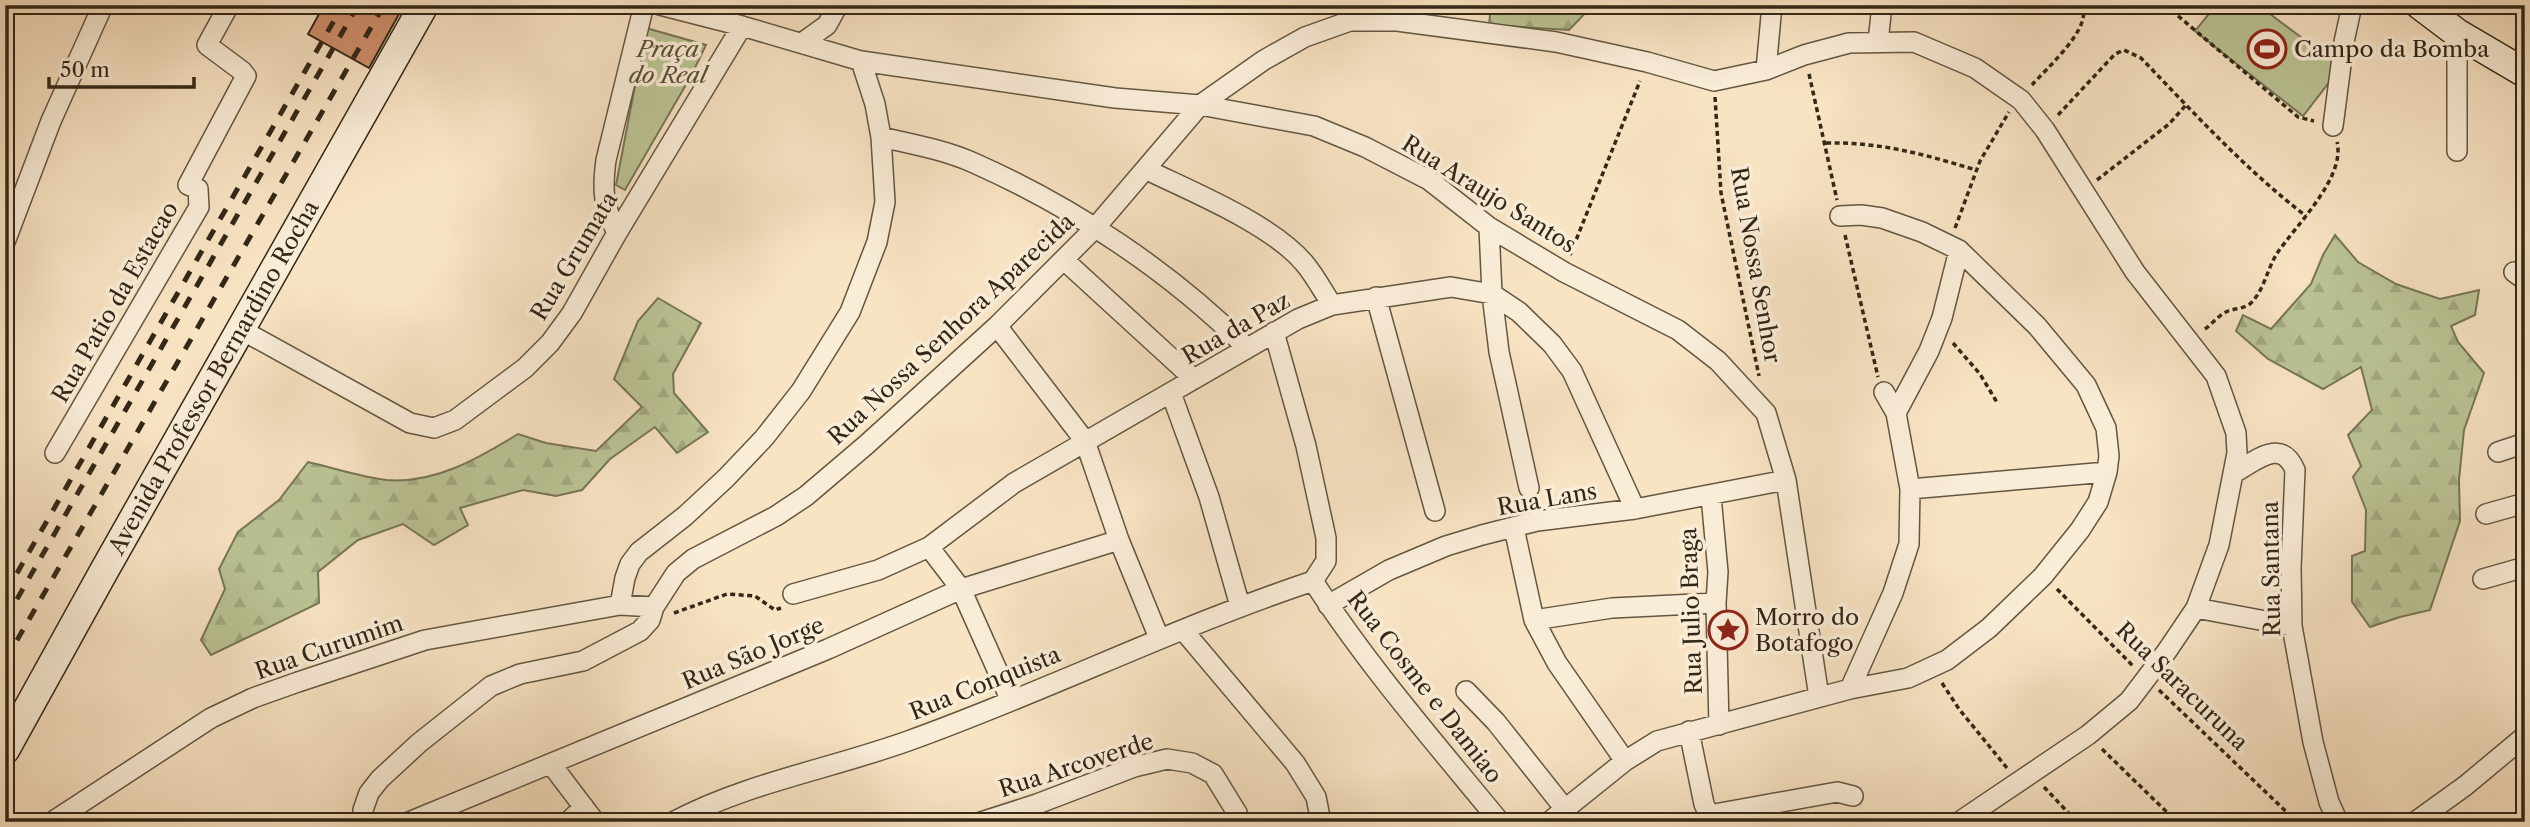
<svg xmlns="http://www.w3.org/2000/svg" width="2530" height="827" viewBox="0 0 2530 827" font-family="'Libre Caslon Text',serif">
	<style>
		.green { fill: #bbc495; stroke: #777656; stroke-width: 2 }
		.forest { fill: url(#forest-firs); stroke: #777656; stroke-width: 2 }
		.building { fill: #cf906d; stroke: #332717; stroke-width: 2 }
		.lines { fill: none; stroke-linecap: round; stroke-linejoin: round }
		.street-casing { stroke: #645642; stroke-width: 22 }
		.secondary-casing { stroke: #332717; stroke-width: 31 }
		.path { stroke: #332717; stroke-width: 3.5; stroke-dasharray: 5 3.5; stroke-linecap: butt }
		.street { stroke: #faedd8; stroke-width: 19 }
		.secondary { stroke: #faedd8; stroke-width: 28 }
		.rail { stroke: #332717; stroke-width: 5; stroke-dasharray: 12 12; stroke-linecap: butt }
		.labels { text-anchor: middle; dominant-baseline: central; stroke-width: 7; stroke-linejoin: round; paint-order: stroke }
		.park-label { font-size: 23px; font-style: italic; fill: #554e36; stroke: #faedd8 }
		.poi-label { font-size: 23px; fill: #332717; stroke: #faedd8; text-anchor: start }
		.street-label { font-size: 23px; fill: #332717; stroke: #faedd8 }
	</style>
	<defs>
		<pattern id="forest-firs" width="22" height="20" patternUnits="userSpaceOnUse" patternTransform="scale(1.75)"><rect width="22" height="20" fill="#bbc495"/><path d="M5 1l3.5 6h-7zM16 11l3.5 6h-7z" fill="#a1a880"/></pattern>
	</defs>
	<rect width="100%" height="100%" fill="#f8e3c3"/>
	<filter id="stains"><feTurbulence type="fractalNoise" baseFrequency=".00286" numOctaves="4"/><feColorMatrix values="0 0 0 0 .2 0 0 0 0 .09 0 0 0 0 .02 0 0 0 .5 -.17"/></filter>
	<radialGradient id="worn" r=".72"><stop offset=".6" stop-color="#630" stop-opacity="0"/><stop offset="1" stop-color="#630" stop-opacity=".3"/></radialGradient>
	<!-- green -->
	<path class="green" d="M2216,5H2258L2341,67L2303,116L2195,31Z
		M646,28L706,45L691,76L625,190L616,185Z"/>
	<!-- forest -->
	<path class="forest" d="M1491,5H1593L1569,30L1489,25Z
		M2335,235L2358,262L2396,284L2440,299L2479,290L2475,315L2451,326L2458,342L2484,373L2464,430L2459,480L2460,521L2430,610L2400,617L2370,627L2352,602V556L2365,551L2366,510L2353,477L2361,466L2348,435L2372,410L2361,367L2323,389L2268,359L2236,331L2243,315L2271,329L2311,284L2323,255Z
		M658,298L701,323L673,374L674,393L708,432L677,453L655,427L610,459L582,490L556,496L523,490L460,508L468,525L434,545L403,524L358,540L318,572L319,603L211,655L201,640L225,589L219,569L238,532L279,500L308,462C334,468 361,477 387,480C435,484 479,458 518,434L546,443L596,451L642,407L614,379L638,321Z"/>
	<!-- building -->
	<path class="building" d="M324,5H404L369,68L308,34Z"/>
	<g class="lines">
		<defs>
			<path id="street" d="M660,5L742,26L861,61L1115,98L1200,105L1314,126L1365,147L1429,180L1489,227L1564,272L1678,330L1718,361L1766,413L1786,480L1819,697
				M1878,42L1882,5
				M802,43L827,25L838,5
				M1766,70L1772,5
				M2333,126L2344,42L2352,5
				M881,137C912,144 945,150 974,163C1073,207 1170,271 1247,348
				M2457,151V33
				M1147,170C1193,192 1273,225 1305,264C1315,276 1323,291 1332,305
				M1489,227L1492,294L1499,352L1529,488
				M617,233C603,205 602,190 606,160L644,5
				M5,242L51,121L103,5
				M1064,260L1194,379
				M2514,272L2525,280
				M1376,297L1435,511
				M997,326L1085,441L1119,540L1159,638
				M240,329L410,423L434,428L455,420L525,368L550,343L572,313L617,233L742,26
				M1274,332L1306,446L1326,538V561L1313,581
				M1171,393L1209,497L1240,606
				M1896,413L1929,351L1942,318L1959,250
				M2498,452L2525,443
				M55,453L199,207L198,189L188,185L246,76L242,71L207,45L229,5
				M2234,473C2256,461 2281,437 2295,470L2291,568L2292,626L2313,742L2329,802L2338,822
				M1910,489L2107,472
				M1711,496L1718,572L1716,603L1719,725
				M2486,514L2525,503
				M1514,528L1534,620L1557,663L1625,761
				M929,547L961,589L1011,701
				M2483,579L2525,567
				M1313,581C1368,666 1436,744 1500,822
				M793,594L878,570L929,547L1014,483L1298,319L1332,305L1451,287L1492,294L1519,312L1552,344L1572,371L1635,509
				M620,605L625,578L630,564L639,552L685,516L726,478L764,438L801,391L850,312L877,242L885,202L881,137L875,104L861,61
				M1328,605L1389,570L1446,546L1482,535L1537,521L1635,509L1786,480
				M2196,608L2292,626
				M1534,620L1612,608L1716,603
				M1183,630L1295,763L1316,797L1321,822
				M1850,689L1893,593L1909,544L1910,489L1896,413L1884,392
				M1466,691L1496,722L1565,809
				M1689,731L1704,804L1709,815L1837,792L1853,796
				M551,764L595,822
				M52,822L211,718L253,698L298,682L425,640L620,605L654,607
				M364,822L363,810L369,793L380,779L419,743L491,686L520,674L583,661L640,631L650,620L654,607L676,573L693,559L776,516L806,496L866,445L997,326L1095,228L1200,105L1264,60L1305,37L1350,21H1397L1556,42L1647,62L1714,81L1766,70L1804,55L1849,43L1914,42L1975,68L2021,100L2045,130L2135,272L2216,376L2236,433L2237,453L2219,545L2196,608L2167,651L2129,701L2088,735L1959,822
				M409,822L828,649L961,589L1119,540
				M568,822L584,807
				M673,822C746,783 830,769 908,741C1045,692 1175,627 1313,581
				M981,822L1037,804L1134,767L1167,759L1192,763L1213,774L1237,813L1240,822
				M1549,822L1625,761L1657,741L1850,689L1908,678L1947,660L1989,628L2043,576L2080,530L2098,502L2107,472L2109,456L2106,428L2086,385L2037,326L1959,250L1922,232L1882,218L1861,215L1840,216
				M2415,822L2465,786L2525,736"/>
			<g id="secondary">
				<path d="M2420,5L2457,33L2525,73"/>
				<path id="s1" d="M5,750L104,571L424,5"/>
			</g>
		</defs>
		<!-- street casing -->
		<use href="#street" class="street-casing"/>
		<!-- secondary casing -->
		<use href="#secondary" class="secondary-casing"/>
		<!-- path -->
		<path class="path" d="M2165,5L2298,117L2314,121
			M1809,74L1837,200
			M2032,85C2046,69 2089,31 2083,9L2076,5
			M1715,97L1721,193L1759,376
			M2058,115L2115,54L2124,50L2141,58C2194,113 2246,170 2306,216
			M1826,143C1881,142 1923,154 1976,170
			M2097,180L2169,124L2186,105
			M1955,228L1980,161L2009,112
			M1845,235L1878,377
			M1570,255L1640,81
			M2205,329C2212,324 2218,316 2226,312C2234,308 2245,309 2251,303C2264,290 2267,270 2276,255C2294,227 2346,178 2337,142
			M1953,343L1980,374L1998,404
			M2057,589L2133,666
			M674,613L727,594L755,596L775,610L781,608
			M1942,683L1959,709L2007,768
			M2159,690L2297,822
			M2102,749L2177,822
			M2044,787L2077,822"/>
		<!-- street -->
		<use href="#street" class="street"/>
		<!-- secondary -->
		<use href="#secondary" class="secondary"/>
		<!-- rail -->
		<path class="rail" d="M5,594L343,5
			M5,620L358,5
			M5,661L384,5"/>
	</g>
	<!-- icons -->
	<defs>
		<symbol id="stadium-ring" viewBox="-11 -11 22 22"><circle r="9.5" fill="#faedd8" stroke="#8f2418" stroke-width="1.5"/><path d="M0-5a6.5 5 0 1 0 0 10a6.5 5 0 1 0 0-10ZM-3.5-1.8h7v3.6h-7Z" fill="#8f2418"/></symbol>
		<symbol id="sight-ring" viewBox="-11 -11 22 22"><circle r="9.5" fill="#faedd8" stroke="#8f2418" stroke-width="1.5"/><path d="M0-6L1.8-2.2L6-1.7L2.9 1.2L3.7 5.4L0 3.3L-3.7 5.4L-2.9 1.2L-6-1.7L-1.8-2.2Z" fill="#8f2418"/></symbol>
	</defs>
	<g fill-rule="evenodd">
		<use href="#stadium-ring" x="2245" y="27" width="44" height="44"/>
		<use href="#sight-ring" x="1706" y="608" width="44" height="44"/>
	</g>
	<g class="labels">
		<!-- park labels -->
		<g class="park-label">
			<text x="668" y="49">Praça<tspan x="668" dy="26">do Real</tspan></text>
		</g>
		<!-- poi labels -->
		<g class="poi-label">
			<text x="2294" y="49">Campo da Bomba</text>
			<text x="1755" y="617">Morro do<tspan x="1755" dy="26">Botafogo</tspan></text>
		</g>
		<!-- street labels -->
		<g class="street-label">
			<text transform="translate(1489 194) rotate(32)">Rua Araujo Santos</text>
			<text transform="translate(574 256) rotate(-59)">Rua Grumata</text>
			<text transform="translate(1756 265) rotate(80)">Rua Nossa Senhor</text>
			<text transform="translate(115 302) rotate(-60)">Rua Patio da Estacao</text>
			<text transform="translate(1236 328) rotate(-30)">Rua da Paz</text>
			<text transform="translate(951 329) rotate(-43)">Rua Nossa Senhora Aparecida</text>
			<text stroke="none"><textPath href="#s1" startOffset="427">Avenida Professor Bernardino Rocha</textPath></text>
			<text transform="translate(1547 499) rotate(-10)">Rua Lans</text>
			<text transform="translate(2271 569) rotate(-91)">Rua Santana</text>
			<text transform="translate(1691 611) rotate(-92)">Rua Julio Braga</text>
			<text transform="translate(329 647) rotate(-19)">Rua Curumim</text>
			<text transform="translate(753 653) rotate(-23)">Rua São Jorge</text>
			<text transform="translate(985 683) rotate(-22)">Rua Conquista</text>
			<text transform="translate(2182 686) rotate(44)">Rua Saracuruna</text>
			<text transform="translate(1425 687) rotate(52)">Rua Cosme e Damiao</text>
			<text transform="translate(1076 765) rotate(-18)">Rua Arcoverde</text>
		</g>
	</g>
	<!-- margin -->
	<rect width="2530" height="827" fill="none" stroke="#f8e3c3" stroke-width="28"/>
	<rect x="7" y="7" width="2516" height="813" fill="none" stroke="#332717" stroke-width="3.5"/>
	<rect x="14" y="14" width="2502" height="799" fill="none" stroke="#332717" stroke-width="2"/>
	<!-- scale -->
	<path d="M49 77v10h145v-10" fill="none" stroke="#332717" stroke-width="3.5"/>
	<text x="60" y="77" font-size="21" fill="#332717" stroke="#faedd8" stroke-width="5" paint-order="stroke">50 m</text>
	<rect width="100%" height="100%" filter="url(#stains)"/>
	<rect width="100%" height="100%" fill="url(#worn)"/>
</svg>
